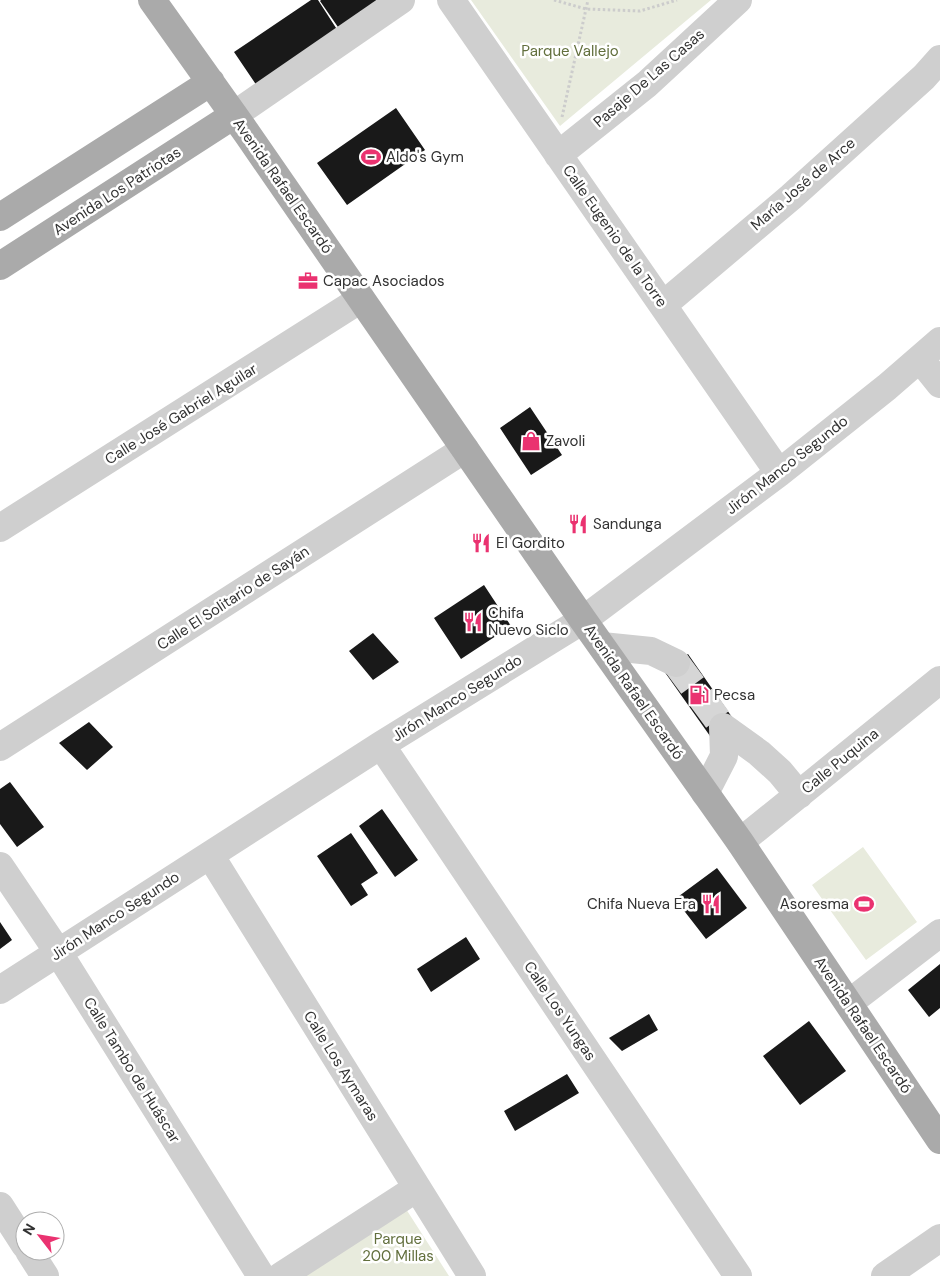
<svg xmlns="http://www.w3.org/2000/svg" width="940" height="1276" viewBox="0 0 940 1276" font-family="'DM Sans',sans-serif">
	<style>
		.green { fill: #e8ebdd }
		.building { fill: #191919 }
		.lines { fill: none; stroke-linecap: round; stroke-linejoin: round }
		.minor-tunnel { stroke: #d6d6d6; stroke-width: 28; stroke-dasharray: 28 14; stroke-linecap: butt }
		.path { stroke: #ccc; stroke-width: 3; stroke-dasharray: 2.5 2.5; stroke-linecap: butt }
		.minor { stroke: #cfcfcf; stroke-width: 28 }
		.major { stroke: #aaa; stroke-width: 28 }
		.labels { text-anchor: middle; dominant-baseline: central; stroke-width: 5; stroke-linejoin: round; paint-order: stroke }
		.park-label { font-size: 15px; fill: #626f3d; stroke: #fff }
		.street-label { font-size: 15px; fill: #323232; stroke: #fff }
		.poi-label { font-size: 15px; fill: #323232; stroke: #fff; text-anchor: start }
	</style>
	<rect width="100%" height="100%" fill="#fff"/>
	<!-- green -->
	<path class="green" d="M471,0H711L560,126Z
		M863,847L917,922L866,960L812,885Z
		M406,1209L449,1276H305Z"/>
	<!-- building -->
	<path class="building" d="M311,0H318L338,31L257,86L234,52Z
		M321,0H382L340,30L320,1Z
		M396,108L425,150L347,205L317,163Z
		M530,407L562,455L531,475L500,428Z
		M484,585L511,626L461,659L434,618Z
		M373,633L399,662L373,680L349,651Z
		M688,654L734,720L710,736L664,671Z
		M89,722L113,747L87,770L59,743Z
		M10,782L44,827L17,847L0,824V789Z
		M382,809L418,860L395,877L359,826Z
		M351,833L378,873L361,884L368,895L351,906L317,856Z
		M717,868L747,908L706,939L675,899Z
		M0,922L12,940L0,949Z
		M466,937L480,959L431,992L417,969Z
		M940,964V1008L929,1017L908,990Z
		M649,1014L658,1030L622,1051L609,1038Z
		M809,1021L846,1071L800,1105L763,1056Z
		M567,1074L579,1093L515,1131L504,1111Z"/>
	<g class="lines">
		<!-- minor-tunnel -->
		<path class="minor-tunnel" d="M676,663L723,727"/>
		<!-- path -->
		<path class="path" d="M554,0L586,9L640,11L677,0
			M562,117L588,0"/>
		<!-- minor -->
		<path class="minor" d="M451,0L779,473
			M234,115L401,0
			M558,155L647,84L738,0
			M663,305L791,197L924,77L940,59
			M920,359L940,384
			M0,528L361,299
			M602,646L651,651L676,663
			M723,727L759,753L780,772L799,795
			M381,745L738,1276
			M0,747L465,449
			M705,793L724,756L723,727
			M740,842L940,680
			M210,855L472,1276
			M0,866L58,952L261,1276
			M0,990L381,745L583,620L779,473L887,387L940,341
			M849,1003L940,933
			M0,1206L25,1245
			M29,1251L45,1276
			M281,1276L417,1188
			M885,1276L940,1238"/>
		<!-- major -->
		<path class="major" d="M152,0L248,135L583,620L740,842L940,1140
			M0,217L211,82
			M0,266L234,115"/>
	</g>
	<!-- icons -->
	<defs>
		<symbol id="stadium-bare" viewBox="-9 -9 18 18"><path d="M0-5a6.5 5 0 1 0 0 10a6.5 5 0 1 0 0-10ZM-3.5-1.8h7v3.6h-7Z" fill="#ea3270" stroke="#fff" stroke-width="2.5" paint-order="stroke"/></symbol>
		<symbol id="office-bare" viewBox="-9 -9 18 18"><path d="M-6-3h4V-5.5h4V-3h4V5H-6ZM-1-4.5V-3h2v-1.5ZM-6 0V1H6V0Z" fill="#ea3270" stroke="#fff" stroke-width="2.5" paint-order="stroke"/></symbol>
		<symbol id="shop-bare" viewBox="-9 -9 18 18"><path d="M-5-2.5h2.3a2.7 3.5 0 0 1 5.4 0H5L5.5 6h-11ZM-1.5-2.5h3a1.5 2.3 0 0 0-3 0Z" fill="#ea3270" stroke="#fff" stroke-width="2.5" paint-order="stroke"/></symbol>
		<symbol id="restaurant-bare" viewBox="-9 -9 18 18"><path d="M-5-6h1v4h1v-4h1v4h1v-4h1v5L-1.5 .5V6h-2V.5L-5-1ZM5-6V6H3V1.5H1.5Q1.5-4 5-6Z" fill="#ea3270" stroke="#fff" stroke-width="2.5" paint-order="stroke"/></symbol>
		<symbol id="fuel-bare" viewBox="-9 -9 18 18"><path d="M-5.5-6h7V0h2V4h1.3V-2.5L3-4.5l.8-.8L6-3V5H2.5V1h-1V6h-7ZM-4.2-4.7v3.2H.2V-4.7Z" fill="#ea3270" stroke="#fff" stroke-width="2.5" paint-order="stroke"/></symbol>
	</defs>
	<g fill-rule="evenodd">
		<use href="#stadium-bare" x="357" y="143" width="28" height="28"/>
		<use href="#office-bare" x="294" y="267" width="28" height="28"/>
		<use href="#shop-bare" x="517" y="427" width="28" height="28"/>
		<use href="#restaurant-bare" x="564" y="510" width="28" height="28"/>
		<use href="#restaurant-bare" x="467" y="529" width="28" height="28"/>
		<use href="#restaurant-bare" x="459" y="608" width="28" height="28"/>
		<use href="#fuel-bare" x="685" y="681" width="28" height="28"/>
		<use href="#restaurant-bare" x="697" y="890" width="28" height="28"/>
		<use href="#stadium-bare" x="850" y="890" width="28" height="28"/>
	</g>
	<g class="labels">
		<!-- park labels -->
		<g class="park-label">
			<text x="570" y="51">Parque Vallejo</text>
			<text x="398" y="1239">Parque<tspan x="398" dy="17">200 Millas</tspan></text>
		</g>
		<!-- street labels -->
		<g class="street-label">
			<text transform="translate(649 78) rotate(-41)">Pasaje De Las Casas</text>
			<text transform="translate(803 184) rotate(-41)">María José de Arce</text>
			<text transform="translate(283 186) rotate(55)">Avenida Rafael Escardó</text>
			<text transform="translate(117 191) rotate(-33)">Avenida Los Patriotas</text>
			<text transform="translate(615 236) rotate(55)">Calle Eugenio de la Torre</text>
			<text transform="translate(181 414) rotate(-32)">Calle José Gabriel Aguilar</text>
			<text transform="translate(787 465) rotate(-38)">Jirón Manco Segundo</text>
			<text transform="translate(233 598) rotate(-33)">Calle El Solitario de Sayán</text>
			<text transform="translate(634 692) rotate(55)">Avenida Rafael Escardó</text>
			<text transform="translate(457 698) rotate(-32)">Jirón Manco Segundo</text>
			<text transform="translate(840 761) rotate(-39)">Calle Puquina</text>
			<text transform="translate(115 916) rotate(-33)">Jirón Manco Segundo</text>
			<text transform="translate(560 1011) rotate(56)">Calle Los Yungas</text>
			<text transform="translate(863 1025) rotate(56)">Avenida Rafael Escardó</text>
			<text transform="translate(341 1066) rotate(58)">Calle Los Aymaras</text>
			<text transform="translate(132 1070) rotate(58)">Calle Tambo de Huáscar</text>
		</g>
		<!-- poi labels -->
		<g class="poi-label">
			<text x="386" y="157">Aldo's Gym</text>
			<text x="323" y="281">Capac Asociados</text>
			<text x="546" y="441">Zavoli</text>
			<text x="593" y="524">Sandunga</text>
			<text x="496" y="543">El Gordito</text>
			<text x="488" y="613">Chifa<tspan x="488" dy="17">Nuevo Siclo</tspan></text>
			<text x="714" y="695">Pecsa</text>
			<text x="696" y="904" text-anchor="end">Chifa Nueva Era</text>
			<text x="849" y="904" text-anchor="end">Asoresma</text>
		</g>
	</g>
	<!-- north arrow -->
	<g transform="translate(40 1236) rotate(301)"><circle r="24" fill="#ffffff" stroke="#adadad"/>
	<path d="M0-4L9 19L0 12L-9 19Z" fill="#ea3270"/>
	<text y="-8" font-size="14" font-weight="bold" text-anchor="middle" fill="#323232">N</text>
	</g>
</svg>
